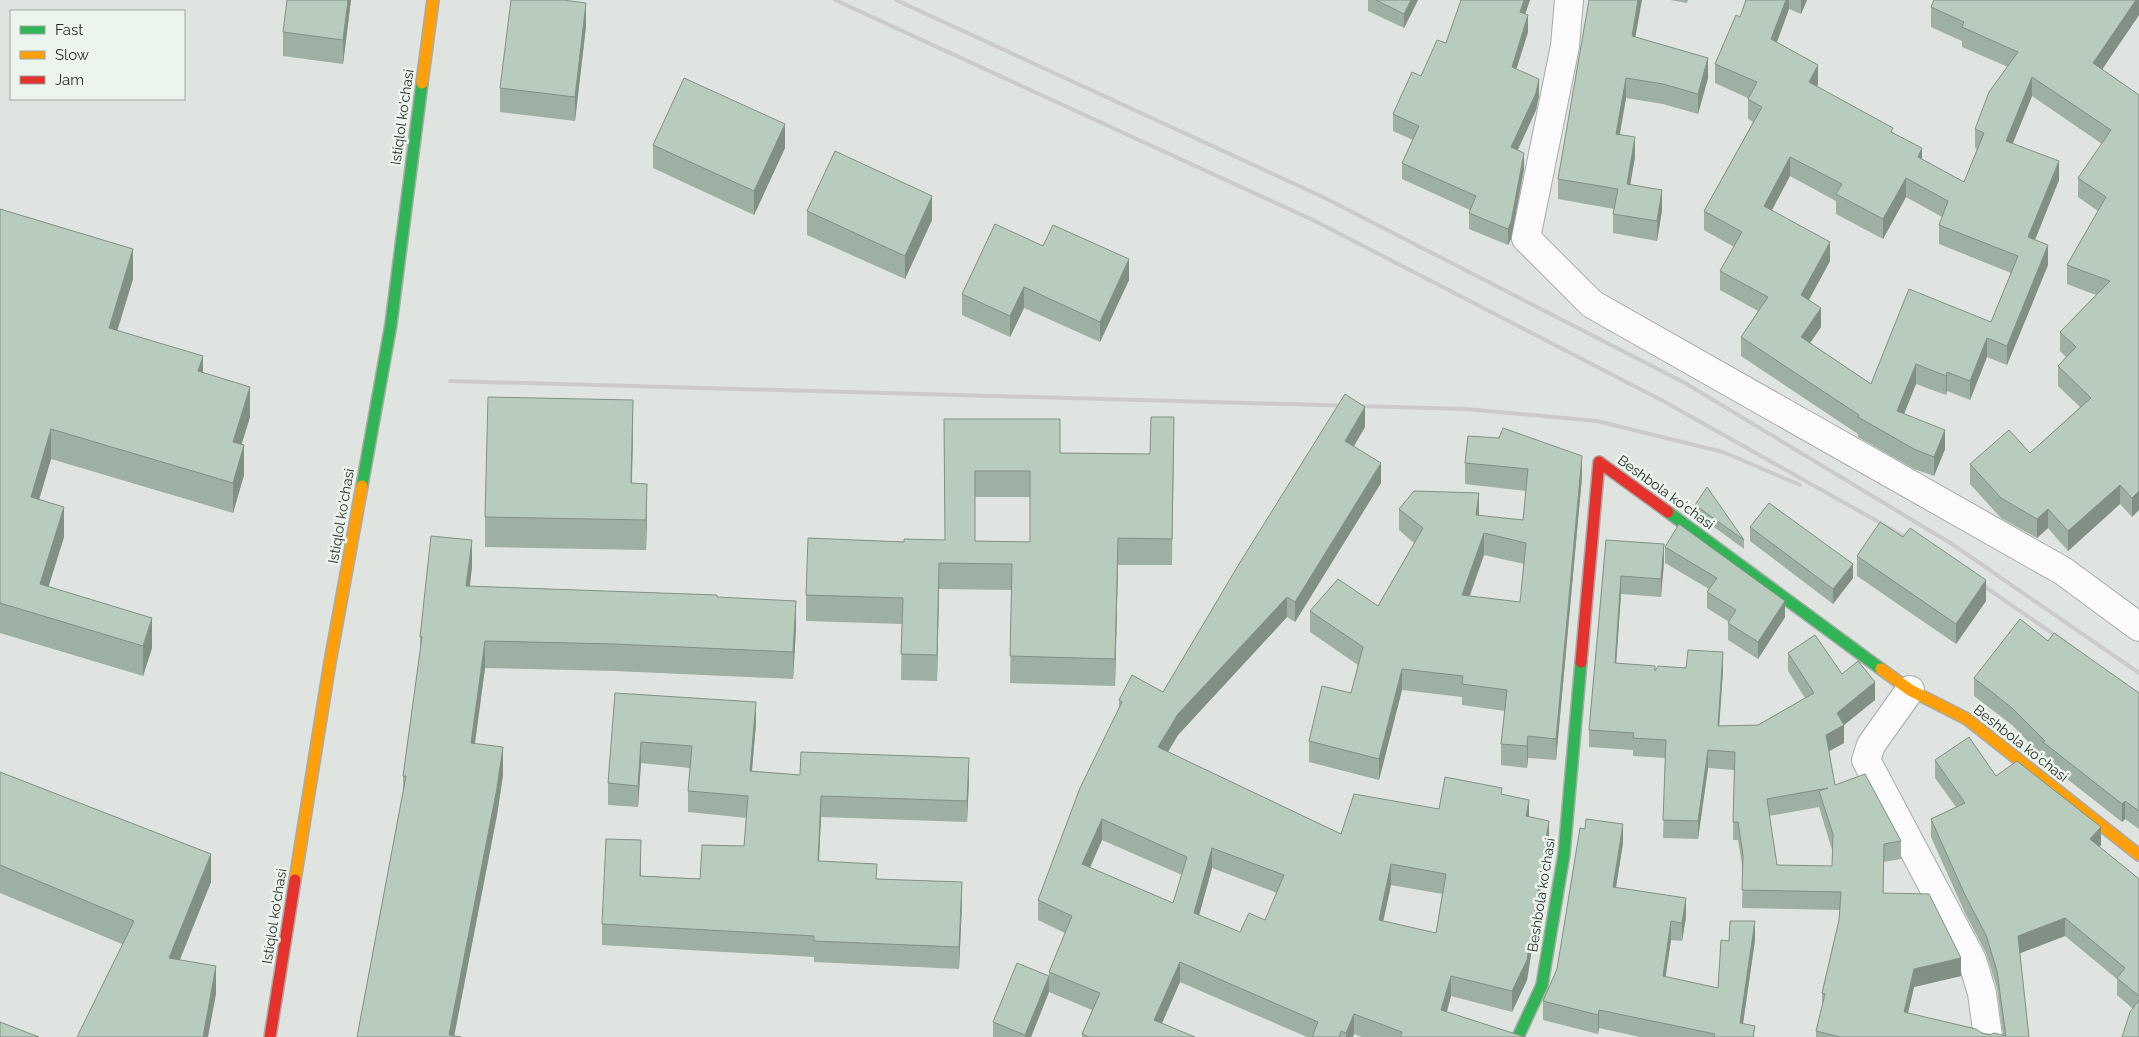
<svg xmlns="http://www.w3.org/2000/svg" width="2139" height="1037" viewBox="0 0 2139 1037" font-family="Raleway,sans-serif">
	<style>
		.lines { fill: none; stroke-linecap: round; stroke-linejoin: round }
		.street-casing { stroke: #a8aba8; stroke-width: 30 }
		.fast-casing { stroke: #a8aba8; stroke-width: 14 }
		.slow-casing { stroke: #a8aba8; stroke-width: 14 }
		.jam-casing { stroke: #a8aba8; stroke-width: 14 }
		.street { stroke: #fafbfa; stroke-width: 28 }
		.fast { stroke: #30b455; stroke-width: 11 }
		.slow { stroke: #ff9f0a; stroke-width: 11 }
		.jam { stroke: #e5322d; stroke-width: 11 }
		.rail { stroke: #cbcbcb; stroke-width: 4 }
		.wall { fill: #9eafa3; fill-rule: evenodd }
		.shaded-wall { fill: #818f85 }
		.building { fill: #b8ccbe; stroke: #818f85; fill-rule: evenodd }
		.labels { text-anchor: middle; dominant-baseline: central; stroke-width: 5; stroke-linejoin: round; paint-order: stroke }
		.street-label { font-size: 14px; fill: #2b2f2c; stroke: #ebf4ed }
	</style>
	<rect width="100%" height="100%" fill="#e0e4e1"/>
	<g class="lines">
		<defs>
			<path id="street" d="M1569,0L1565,46L1526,238L1592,304L2063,571L2139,627
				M1910,690L1871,745L1866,760L1972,960L1982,993L1988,1037"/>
			<path id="fast" d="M362,486L391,324L422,83
				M1668,512L1881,669
				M1518,1037L1542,985L1564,854L1581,662"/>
			<path id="slow" d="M422,83L433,0
				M1881,669L1910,690L1967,719L2139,855
				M295,880L330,662L362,486"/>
			<path id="jam" d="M1581,662L1599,462L1668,512
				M270,1037L295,880"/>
		</defs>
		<!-- street casing -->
		<use href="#street" class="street-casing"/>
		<!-- fast casing -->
		<use href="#fast" class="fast-casing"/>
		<!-- slow casing -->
		<use href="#slow" class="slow-casing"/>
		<!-- jam casing -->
		<use href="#jam" class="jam-casing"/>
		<!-- street -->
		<use href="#street" class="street"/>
		<!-- fast -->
		<use href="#fast" class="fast"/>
		<!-- slow -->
		<use href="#slow" class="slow"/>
		<!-- jam -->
		<use href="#jam" class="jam"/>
		<!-- rail -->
		<path class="rail" d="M835,0L1315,221L1665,402L1916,543
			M896,0L1325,198L1685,383L1952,544L2139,673
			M450,381L1465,409L1597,421L1723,452L1800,485
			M1975,580L2065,642"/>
	</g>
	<!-- wall -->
	<path class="wall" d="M351,0L343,64L283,56V32Z
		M1368,0H1418L1404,28L1368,11Z
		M1461,0H1530L1525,14L1528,32L1516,69L1539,96L1536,110L1518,150L1524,169L1511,239L1508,245L1469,229V213L1470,210L1402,179V163L1413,140L1393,131V114L1446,43Z
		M1670,0H1688L1687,3Z
		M1746,0H1807L1801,14L1789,9L1777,42L1818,84L1817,87L1893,132L1922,159L1964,182L1977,149L1975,148V129L2008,67L1962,47V41L1931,27V7L2139,0V15L2102,69L2139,95L2132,517L2120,504L2068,551L2048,528L2037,538L2001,518L1970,484V464L2030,453L2080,407L2058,386V366L2066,357L2060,351V332L2096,295L2067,284V265L2098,211L2078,197V178L2102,144L2032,96L2013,143L2059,180L2035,240L2048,265L2007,365L1987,357L1970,400L1947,391L1946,395L1916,384L1904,414L1945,449L1934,476L1914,469L1858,437V434L1741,356V337L1758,311L1720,290V271L1734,247L1704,230V211L1753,122L1748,119V98L1715,83V64L1740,17ZM1790,176L1836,201V214L1883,239L1906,197L1942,217L1939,225V244L2011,273L1991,322L1871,384L1810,343L1821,327L1809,300L1830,261L1772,210Z
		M586,26L575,121L500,112V88Z
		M1635,37L1708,78L1698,114L1663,104L1626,98L1620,134L1635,157L1630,184L1662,210L1657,241L1613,233V214L1614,209L1558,199V179Z
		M653,145L785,148L754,215L653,168Z
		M0,209L133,279L117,330L203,373L250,417L241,445L244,475L233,513L51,459L39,500L64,537L48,587L152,648L143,676L0,633Z
		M807,211L932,220L905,279L807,235Z
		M1043,246L1129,280L1100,342L1024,308L1010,337L962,315V294Z
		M944,419L1060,453L1150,454L1174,443L1172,565H1118L1115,686L1010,683L1012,590L939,589L937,681L901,680L902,624L806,621V595L945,540ZM975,497H1030V542L975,541Z
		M1365,427L1354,446L1381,483L1295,622L1287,617L1178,735L1168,752L1341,834L1439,809L1502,795L1529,817L1549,841L1527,980L1512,1012L1451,996L1447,1012L1525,1037H1362L1354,1034L1353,1037H1307L1180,982L1162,1023L1195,1037H1082V1034L1092,1010L1049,992L1031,1037H993V1022L1049,976V972L1065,933L1038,920V900L1119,707V700L1163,692ZM1102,840L1182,875L1173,903L1090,868ZM1212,868L1277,893L1265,920L1240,932L1199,915ZM1391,885L1442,894L1436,933L1383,921Z
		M633,430L632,483L647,514L646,550L485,547V517Z
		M1468,436L1582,477L1556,760L1528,758L1527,768L1501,765V744L1505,711L1462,705V697L1402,690L1379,780L1309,762V741L1351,693L1358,665L1310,632V611L1378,606L1414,543L1399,530V509L1523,520L1526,491L1465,484V463ZM1484,555L1524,564L1520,602L1470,596Z
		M1695,505L1744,540V549L1695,513Z
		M1750,527L1853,578L1833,604L1750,541Z
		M1606,540L1664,562L1661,597L1621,594L1616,663L1655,670H1723L1719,726L1758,725L1805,698L1788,671V653L1842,674L1875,700L1844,725V743L1829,751L1835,785L1901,841V859L1884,862L1883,893L1961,976L1914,987L1908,1013L1982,1033L2003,1035L1997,988L1986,953L1965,913L1931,837V819L1956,807L1935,778V760L1996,776L2101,845L2099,847L2139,879V1037L2132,1008L2117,995V979L2065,936L2020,953L2029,1037H1816V1031L1822,1006V993L1839,920L1840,910L1742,908L1743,871L1738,840H1733L1734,770L1708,768L1698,839L1663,838L1665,758L1633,756V750L1589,747V730ZM1819,807L1832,850V866L1777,865L1769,816Z
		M1665,547L1785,617L1758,659L1728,640V623L1729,622L1707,608V592L1709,589L1665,563Z
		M1857,556L1986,601L1956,644L1857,576Z
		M472,567L470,586L717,597L796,628L793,679L615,671L485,668L475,744L503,775L497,815L454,1036L357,1037L403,792V776L420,651V637Z
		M2048,641L2139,693V829L2125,819L2122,822L2043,760V757L2012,725L1974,696V678Z
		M615,693L756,723L752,771L800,775L969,779L967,822L821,817L819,861L962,904L959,969L814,962V957L602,945V924L641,862V876L700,879L744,846L747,818L688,812V791L690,768L641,763L638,807L608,805V783Z
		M0,772L211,882L180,960L216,994L122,944L0,893Z
		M1623,843L1616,887L1686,917L1682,941L1671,940L1665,977L1718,988L1729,941L1755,940L1743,1024L1755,1037H1640L1599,1028L1598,1034L1543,1020V1001Z"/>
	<!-- shaded-wall -->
	<path class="shaded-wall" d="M348,0H351L343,64V40Z
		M1411,0H1418L1404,28V14Z
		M1524,0H1530L1520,29V12Z
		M1638,0H1642L1632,56V36Z
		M1786,0H1789V9L1771,58V39Z
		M1801,0H1807L1801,14Z
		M2136,0H2139V15L2093,83V63Z
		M586,3V26L575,121V97Z
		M1528,15V32L1512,83V67Z
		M1708,58V78L1698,114V94Z
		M1818,65V84L1809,102V82Z
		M2032,77V96L2006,160V141Z
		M1626,78V98L1616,154V134Z
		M1539,79V96L1536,110L1511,164V147Z
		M785,124V148L754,215V191Z
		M1635,137V157L1627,204V184Z
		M1922,148V168L1918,157Z
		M1524,153V169L1511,239L1508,245V229Z
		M1790,157V176L1764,225V206Z
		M2059,161V180L2028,257V237Z
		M1906,178V197L1883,239V219Z
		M1662,190V210L1657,241V221Z
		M932,196V220L905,279V256Z
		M1830,242V261L1801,314V295Z
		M2048,245V265L2007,365V346Z
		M133,249V279L109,358V328Z
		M1129,259V280L1100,342V322Z
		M1024,287V308L1010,337V316Z
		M1821,308V327L1801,356V337Z
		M1987,338V357L1970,400V381Z
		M203,356V386L198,371Z
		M1916,364V384L1897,431V411Z
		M1947,372V391L1946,395V376Z
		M250,387V417L233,472V442Z
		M633,400V430L631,514V483Z
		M1365,407V427L1345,461V441Z
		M51,429V459L31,527V497Z
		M1945,430V449L1934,476V457Z
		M244,445V475L233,513V483Z
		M1582,456V477L1556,760V739Z
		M1381,463V483L1295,622V602Z
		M647,484V514L646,550V520Z
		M2120,485V504L2068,551V531Z
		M2139,491V510L2132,517V498Z
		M1479,493V515L1476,537V515Z
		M64,507V537L40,614V584Z
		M2048,509V528L2037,538V519Z
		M1484,533V555L1462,616V595Z
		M1118,538V565L1115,686V659Z
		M472,540V567L466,614V586Z
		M1664,544V562L1661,597V579Z
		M939,563V589L937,681V655Z
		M1853,564V578L1833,604V589Z
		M1621,576V594L1615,681V663Z
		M1986,580V601L1956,644V624Z
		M1287,597V617L1178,735L1158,768V747L1178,714Z
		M796,601V628L793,679V652Z
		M1785,601V617L1758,659V642Z
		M152,618V648L143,676V646Z
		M485,641V668L471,771V743Z
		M1723,652V670L1718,744V726Z
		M1402,669V690L1379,780V759Z
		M1875,682V700L1844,725V743L1826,753V735L1837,713Z
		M756,702V723L750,792V771Z
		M1528,736V758L1527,768V746Z
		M641,742V763L638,807V786Z
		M503,747V775L497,815L454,1037L449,1035Z
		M1708,750V768L1698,839V821Z
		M969,758V779L967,822V801Z
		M821,796V817L818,882V861Z
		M1529,800V820L1526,816Z
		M2125,801V819L2122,822V804Z
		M1102,819V840L1082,885V864Z
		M1549,821V841L1527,980L1512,1012V991Z
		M1623,824V843L1613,906V887Z
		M2101,827V845L2090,857V839Z
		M641,840V862L640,898V876Z
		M1212,848V868L1194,934V913Z
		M211,854V882L169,986V958Z
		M1391,864V885L1379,941V920Z
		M962,882V904L959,969V947Z
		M1686,898V917L1682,941V923Z
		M2065,918V936L2018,954V936Z
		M1671,921V940L1663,995V976Z
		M1755,921V940L1741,1037L1740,1023Z
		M1961,958V976L1914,987L1904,1030V1012L1914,969Z
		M1180,962V982L1156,1037L1154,1020Z
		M216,966V994L208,1037H203Z
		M1049,976V992L1031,1037H1025V1035Z
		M1451,976V996L1441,1031V1010Z
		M1599,1010V1028L1598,1034V1015Z
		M1354,1014V1034L1353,1037H1346V1033Z"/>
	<!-- building -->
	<path class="building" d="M287,0H348L343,40L283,32Z
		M511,0H563L586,3L575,97L500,88Z
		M1376,0H1411L1404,14Z
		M1461,0H1524L1520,12L1528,15L1512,67L1539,79L1536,93L1511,147L1524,153L1511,222L1508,229L1469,213L1476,196L1402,163L1419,126L1393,114L1412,72L1421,76L1437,40L1446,43Z
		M1589,0H1638L1632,36L1708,58L1698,94L1663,84L1626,78L1616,134L1635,137L1627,184L1662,190L1657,221L1613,214L1618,189L1558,179Z
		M1746,0H1786L1771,39L1818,65L1809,82L1893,128L1891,132L1922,148L1918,157L1964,182L1984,133L1975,129L1989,92L2018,52L1962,27L1964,22L1931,7L1934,0H2136L2093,63L2139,95V491L2132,498L2120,485L2068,531L2048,509L2037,519L2001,498L1970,464L2009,430L2030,453L2091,398L2058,366L2076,347L2060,332L2110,281L2067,265L2106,197L2078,178L2111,130L2032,77L2006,141L2059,161L2028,237L2048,245L2007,346L1987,338L1970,381L1947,372L1946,376L1916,364L1897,411L1945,430L1934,457L1914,449L1858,417L1859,415L1741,337L1768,297L1720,271L1742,232L1704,211L1762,107L1748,99L1757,82L1715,64L1736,15L1740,17ZM1790,157L1842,184L1836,194L1883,219L1906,178L1948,201L1939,225L2018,256L1991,322L1909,289L1871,384L1801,337L1821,308L1801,295L1830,242L1764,206Z
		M684,78L785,124L754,191L653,145Z
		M835,151L932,196L905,256L807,211Z
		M0,209L133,249L109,328L203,356L198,371L250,387L233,442L244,445L233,483L51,429L31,497L64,507L40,584L152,618L143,646L0,603Z
		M995,224L1043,246L1053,225L1129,259L1100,322L1024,287L1010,316L962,294Z
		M1345,394L1365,407L1345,441L1381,463L1295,602L1287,597L1178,714L1158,747L1341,834L1354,794L1439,809L1445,777L1502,788L1501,794L1529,800L1526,816L1549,821L1527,960L1512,991L1451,976L1441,1010L1525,1037H1400L1402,1032L1354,1014L1346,1033L1341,1031L1339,1037H1312L1318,1022L1180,962L1154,1020L1195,1037H1089L1082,1034L1100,993L1049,972L1072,916L1038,900L1080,788L1122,702L1119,700L1132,675L1163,692L1239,564ZM1102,819L1187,857L1173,903L1082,864ZM1212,848L1284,875L1265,920L1249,913L1240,932L1194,913ZM1391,864L1446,874L1436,933L1379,920Z
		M488,397L633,400L631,483L647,484L646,520L485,517Z
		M1151,417H1174L1172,539L1118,538L1115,659L1010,656L1012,564L939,563L937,655L901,654L903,598L806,595L808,538L904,542V539L945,540L944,419H1060V453L1150,454ZM975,471H1030V542L975,541Z
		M1503,428L1582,456L1556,739L1528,736L1527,746L1501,744L1507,690L1462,684L1463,676L1402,669L1379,759L1309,741L1322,686L1351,693L1363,647L1310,611L1338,579L1378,606L1423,528L1399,509L1414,491L1479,493L1476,515L1523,520L1528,469L1465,463L1468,436L1499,438ZM1484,533L1526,543L1520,602L1462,595Z
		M1707,487L1744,540L1695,505Z
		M1769,503L1853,564L1833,589L1750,527Z
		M1880,522L1903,537L1910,528L1986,580L1956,624L1857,556Z
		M1679,524L1785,601L1758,642L1728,623L1736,610L1707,592L1717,578L1665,547Z
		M431,536L472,540L466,586L717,595V597L796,601L793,652L615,644L485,641L471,743L503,747L497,788L449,1035L461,1037H357L406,776H403L422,637H420Z
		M1606,540L1664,544L1661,579L1621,576L1615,663L1655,666V671L1658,666L1686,668L1688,650L1723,652L1718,726L1758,725L1814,693L1788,653L1815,635L1842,674L1858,661L1875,682L1837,713L1844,725L1826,735L1835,785L1865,774L1901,841L1884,844L1883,893L1929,894L1961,958L1914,969L1904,1012L1976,1029L1982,1033L1990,1035L1994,1033L2006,1036L1997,971L1986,935L1965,895L1931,819L1965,803L1935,760L1969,737L1996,776L2017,761L2101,827L2090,839L2139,879V996L2117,978L2125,968L2065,918L2018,936L2029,1037H1840L1816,1031L1825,994L1822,993L1839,920L1841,892L1742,890L1743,855L1738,822H1733L1735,752L1708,750L1698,821L1663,820L1666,740L1633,738L1634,733L1589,730ZM1828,788L1819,791L1833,834L1832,866L1777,865L1767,799Z
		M2020,619L2048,641L2054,633L2139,693V811L2125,801L2122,804L2043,742L2045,741L2012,708L1974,678Z
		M615,693L756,702L750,771L800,775L801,752L969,758L967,801L821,796L818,861L877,864L876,879L962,882L959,947L814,941V936L602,924L606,839L641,840L640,876L700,879L702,845L744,846L748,796L688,791L692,746L641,742L638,786L608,783Z
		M0,772L211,854L169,958L216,966L203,1037H77L134,921L0,865Z
		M1586,819L1623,824L1613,887L1686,898L1682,923L1671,921L1663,976L1718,988L1721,940L1729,941L1730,921H1755L1740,1023L1755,1026L1753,1037H1714L1715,1034L1599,1010L1598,1015L1543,1001L1557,969L1580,828L1585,829Z
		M1017,963L1049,976L1025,1035L993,1022Z
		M2139,1000V1037H2122L2130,1012Z
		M0,1022L39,1037H0Z"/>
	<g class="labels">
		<!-- street labels -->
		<g class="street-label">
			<text transform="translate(402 117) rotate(-82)">Istiqlol ko'chasi</text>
			<text transform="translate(1666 492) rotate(36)">Beshbola koʻchasi</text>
			<text transform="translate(341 516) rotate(-80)">Istiqlol ko'chasi</text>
			<text transform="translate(2021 743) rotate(38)">Beshbola koʻchasi</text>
			<text transform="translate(1541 895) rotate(-81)">Beshbola koʻchasi</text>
			<text transform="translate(274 916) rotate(-81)">Istiqlol ko'chasi</text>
		</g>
	</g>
	<!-- legend -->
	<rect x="10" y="10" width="175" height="90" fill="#ebf4ed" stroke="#9ea5a0"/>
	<rect x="20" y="26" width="25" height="8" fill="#30b455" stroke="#9ea5a0"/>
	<text x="55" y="35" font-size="15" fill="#2b2f2c">Fast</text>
	<rect x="20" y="51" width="25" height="8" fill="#ff9f0a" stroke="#9ea5a0"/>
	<text x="55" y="60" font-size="15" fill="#2b2f2c">Slow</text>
	<rect x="20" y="76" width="25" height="8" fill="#e5322d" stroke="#9ea5a0"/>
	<text x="55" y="85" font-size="15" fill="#2b2f2c">Jam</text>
</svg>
